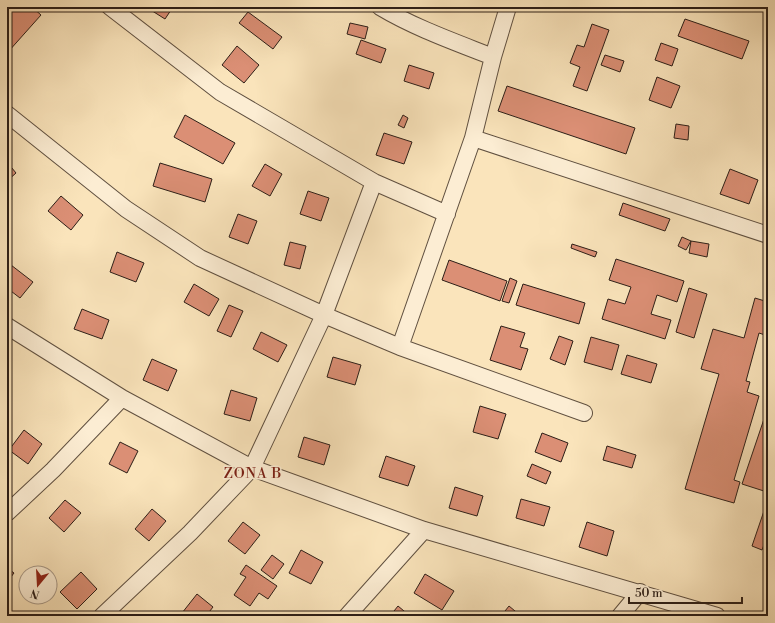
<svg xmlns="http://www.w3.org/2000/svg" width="775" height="623" viewBox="0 0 775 623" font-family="'Libre Bodoni',serif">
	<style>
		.building { fill: #db8f75; stroke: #2c1e17 }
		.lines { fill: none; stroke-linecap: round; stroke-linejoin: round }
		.minor-casing { stroke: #605040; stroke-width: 18 }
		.minor { stroke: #fcedd3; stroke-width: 16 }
		.labels { text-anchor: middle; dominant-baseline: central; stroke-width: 3; stroke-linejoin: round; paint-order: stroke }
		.neighbourhood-label { font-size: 14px; letter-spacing: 1px; fill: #7a1f14; stroke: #fcedd3 }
	</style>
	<rect width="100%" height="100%" fill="#fae4bb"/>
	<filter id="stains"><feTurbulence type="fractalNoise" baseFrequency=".005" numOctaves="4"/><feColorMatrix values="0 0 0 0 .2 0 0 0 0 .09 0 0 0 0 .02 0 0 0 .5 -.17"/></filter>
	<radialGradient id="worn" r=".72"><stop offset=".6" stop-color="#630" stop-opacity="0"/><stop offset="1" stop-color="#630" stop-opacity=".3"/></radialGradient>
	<!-- building -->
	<path class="building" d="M7,7H32L41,15L8,52Z
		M146,7H173L165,19Z
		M248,12L282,37L273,49L239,23Z
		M685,19L749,41L742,59L678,36Z
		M350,23L368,27L365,39L347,34Z
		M592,24L609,30L587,91L573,86L580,67L570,63L577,45L584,47Z
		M361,40L386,49L381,63L356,54Z
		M661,43L678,49L672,66L655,60Z
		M237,46L259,65L244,83L222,65Z
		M605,55L624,61L620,72L601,65Z
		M409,65L434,73L429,89L404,81Z
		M657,77L680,86L671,108L649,100Z
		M507,86L635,128L626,154L498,111Z
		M185,115L235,143L223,164L174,137Z
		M403,115L408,118L404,128L398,125Z
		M676,124L689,126L688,140L674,138Z
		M384,133L412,142L404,164L376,155Z
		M7,162L16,173L7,181Z
		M160,163L212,179L205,202L153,186Z
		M265,164L282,174L270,196L252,186Z
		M730,169L758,180L749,204L720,194Z
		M308,191L329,198L321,221L300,214Z
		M61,196L83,215L71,230L48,211Z
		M623,203L670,219L665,231L619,215Z
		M238,214L257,221L248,244L229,237Z
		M682,237L691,241L686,250L678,246Z
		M691,241L709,244L707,257L689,253Z
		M290,242L306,246L300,269L284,265Z
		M572,244L597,252L595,257L571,248Z
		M117,252L144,263L136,282L110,272Z
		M616,259L684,281L677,302L657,295L651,314L671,320L665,339L602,319L608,299L625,304L631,287L609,280Z
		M449,260L507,281L500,301L442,280Z
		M11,265L33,282L20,298L7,288V270Z
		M510,278L517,281L509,303L502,301Z
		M194,284L219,299L209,316L184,302Z
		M523,284L585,303L579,324L516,305Z
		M689,288L707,294L694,338L676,332Z
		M755,298L768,302V336L759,333L746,381L750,382L747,392L759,396L734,480L740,482L734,503L685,489L719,374L701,369L713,329L744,338Z
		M229,305L243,311L231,337L217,331Z
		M82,309L109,320L102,339L74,329Z
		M501,326L525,333L520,347L528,349L521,370L490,360Z
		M261,332L287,345L278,362L253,349Z
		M559,336L573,341L565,365L550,359Z
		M591,337L619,345L612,370L584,362Z
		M627,355L657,364L651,383L621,374Z
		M333,357L361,365L355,385L327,377Z
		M152,359L177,370L168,391L143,380Z
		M231,390L257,398L250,421L224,414Z
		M480,406L506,414L498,439L473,432Z
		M765,416L768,417L767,492L742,484Z
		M24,430L42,444L28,464L9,450Z
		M542,433L568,443L561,462L535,452Z
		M304,437L330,445L324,465L298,457Z
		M120,442L138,451L127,473L109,464Z
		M607,446L636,455L632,468L603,460Z
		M386,456L415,466L408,486L379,477Z
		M532,464L551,472L546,484L527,476Z
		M455,487L483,496L477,516L449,508Z
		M521,499L550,507L544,526L516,518Z
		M65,500L81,513L64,532L49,518Z
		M766,505L768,506V534L762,550L752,546Z
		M152,509L166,521L149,541L135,529Z
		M243,522L260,535L245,554L228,541Z
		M587,522L614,531L607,556L579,547Z
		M301,550L323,562L311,584L289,573Z
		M272,555L284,564L273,579L261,570Z
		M246,565L277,586L268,599L259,593L250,606L234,595L246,577L240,574Z
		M7,568L14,573L7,582Z
		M81,572L97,589L77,609L60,592Z
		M425,574L454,591L442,610L414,593Z
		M197,594L213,607L206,616H186L182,613Z
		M398,606L410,616H390Z
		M509,606L521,616H501Z"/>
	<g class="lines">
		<defs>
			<path id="minor" d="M110,7L220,92L374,182L447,214
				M380,7C415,28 455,42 493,57
				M7,114L126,209L200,258L324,315L400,347L584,413
				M473,138L768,235
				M7,326L122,398L252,468L424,530L717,616
				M400,347L473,138L493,57L508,7
				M7,513L53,470L122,398
				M102,616L190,533L252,468L324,315L374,182
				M347,616L424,530
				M620,616L640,592"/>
		</defs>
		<!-- minor casing -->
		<use href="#minor" class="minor-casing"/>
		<!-- minor -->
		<use href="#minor" class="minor"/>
	</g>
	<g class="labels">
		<!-- neighbourhood labels -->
		<g class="neighbourhood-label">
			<text x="253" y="474">ZONA B</text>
		</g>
	</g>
	<!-- margin -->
	<rect width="775" height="623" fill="none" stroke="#fae4bb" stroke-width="24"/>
	<rect x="8" y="8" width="759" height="607" fill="none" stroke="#2c1e17" stroke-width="2"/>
	<rect x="12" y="12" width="751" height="599" fill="none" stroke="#2c1e17"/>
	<!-- north arrow -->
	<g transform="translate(38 585) rotate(198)"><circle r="19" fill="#fcedd3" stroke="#a99a88"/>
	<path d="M0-3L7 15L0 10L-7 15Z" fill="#8f2418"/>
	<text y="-6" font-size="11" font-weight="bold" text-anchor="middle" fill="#2c1e17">N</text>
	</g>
	<!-- scale -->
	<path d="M629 597v6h113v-6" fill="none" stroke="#2c1e17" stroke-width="2"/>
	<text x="635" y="597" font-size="12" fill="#2c1e17" stroke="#fcedd3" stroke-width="3" paint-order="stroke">50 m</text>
	<rect width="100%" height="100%" filter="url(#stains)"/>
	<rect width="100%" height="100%" fill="url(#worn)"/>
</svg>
